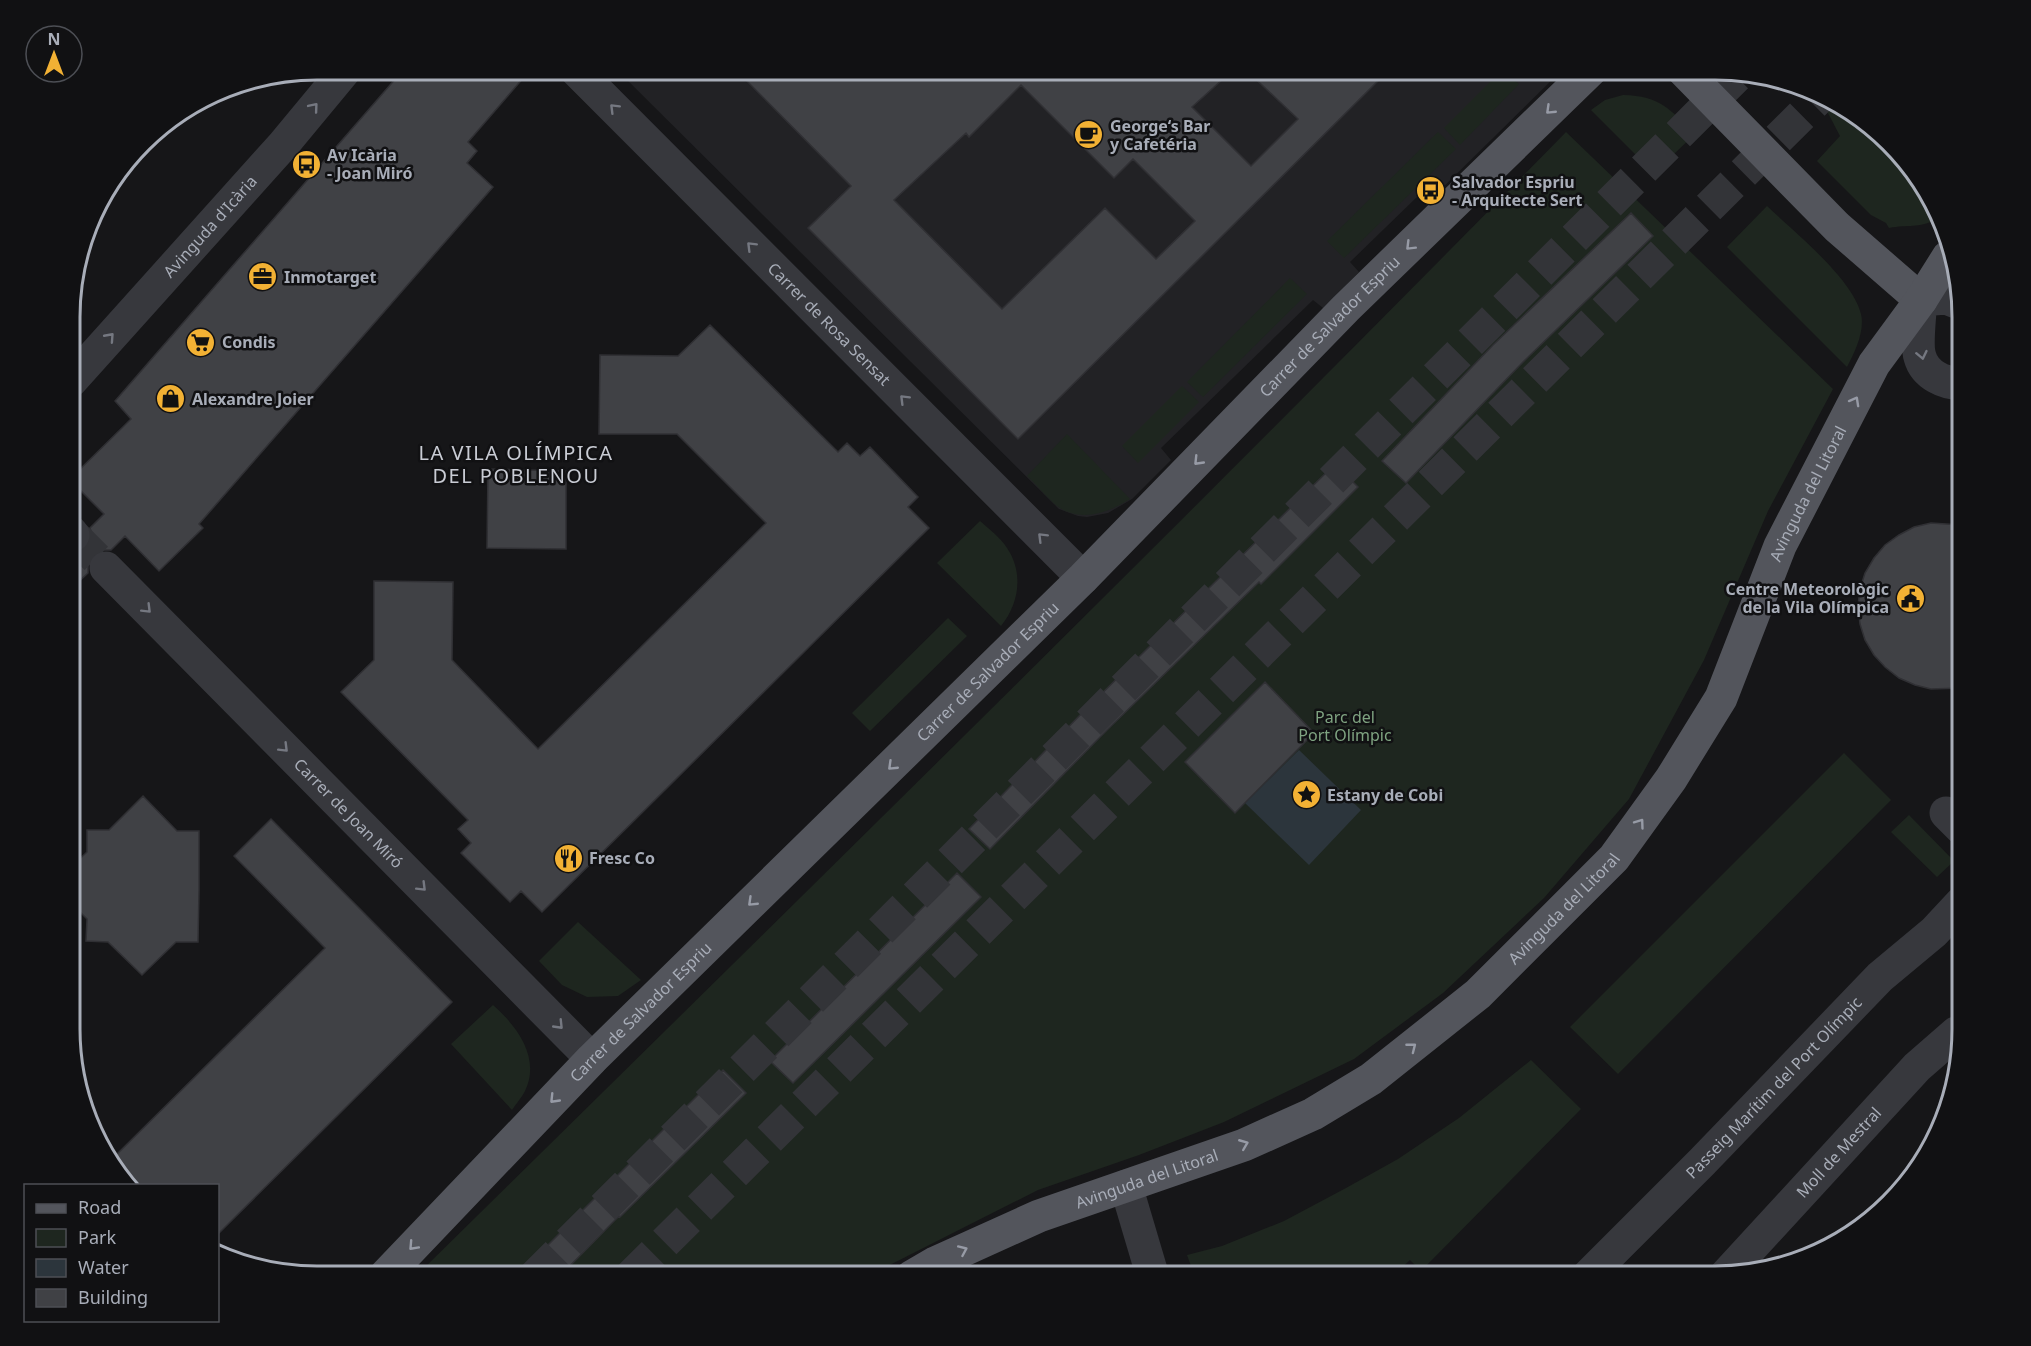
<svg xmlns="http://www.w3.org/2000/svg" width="2031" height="1346" viewBox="0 0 2031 1346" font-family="'Noto Sans',sans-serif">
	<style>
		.built { fill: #222225 }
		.green { fill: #1e261f }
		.water { fill: #2c353c }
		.building { fill: #404145; stroke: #303034; stroke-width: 1.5; fill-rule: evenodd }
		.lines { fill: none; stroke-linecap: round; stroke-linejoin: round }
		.minor-tunnel { stroke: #333438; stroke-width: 33; stroke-dasharray: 33 16; stroke-linecap: butt }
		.highway-tunnel { stroke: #333438; stroke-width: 33; stroke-dasharray: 33 16; stroke-linecap: butt }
		.minor { stroke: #37383d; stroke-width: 33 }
		.major { stroke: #53555c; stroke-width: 33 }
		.oneway { stroke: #757881 }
		.oneway2 { stroke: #979ba6 }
		.labels { text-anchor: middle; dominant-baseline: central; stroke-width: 5; stroke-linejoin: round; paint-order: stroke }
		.poi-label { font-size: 16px; font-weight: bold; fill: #a8adb8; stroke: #111113; text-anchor: start }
		.street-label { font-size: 16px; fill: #a8adb8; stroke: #111113 }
		.park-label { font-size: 16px; fill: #7fa381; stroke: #111113 }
		.quarter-label { font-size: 20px; letter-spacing: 1.5px; fill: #c9ccd4; stroke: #111113 }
		.rim { fill: none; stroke: #a8adb8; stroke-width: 3 }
	</style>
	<rect width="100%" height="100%" fill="#161618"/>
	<!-- built -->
	<path class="built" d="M616,69H1563L1426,204L1418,196L1350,262L1359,272L1323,308L1313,300L1161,448L1171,460L1132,499L1108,513L1087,517L1078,516L1059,509Z"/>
	<!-- green -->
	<path class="green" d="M1503,69L1519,84L1460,145L1444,128Z
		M1818,94L1852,111L1929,193L1937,219C1918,229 1908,224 1889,228L1886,223L1871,215L1817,161L1840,136Z
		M1623,95C1661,96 1669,109 1695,134L1654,173L1591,110L1605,100Z
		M1438,132L1456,149L1344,258L1327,241Z
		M1566,132L1833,389L1768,511L1704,660L1629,799L1544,898L1443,993L1354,1059L1224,1122L1139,1155L1038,1190L866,1277H415C801,897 1187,519 1566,132Z
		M1767,206C1794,232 1852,278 1861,314C1865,331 1855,352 1847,367L1727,247Z
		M1290,278L1307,294L1203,397L1187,382Z
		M1182,386L1199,402L1138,463L1122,446Z
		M1067,434L1130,499C1108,513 1080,523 1057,506C1046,497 1037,485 1027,476Z
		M980,521C989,529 1001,538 1007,548C1024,573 1019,604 1001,626L937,563Z
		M948,618L967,636L870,731L852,713Z
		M1844,753L1891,800L1618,1074L1570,1027Z
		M1909,815L1954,861L1937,877L1891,832Z
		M578,922L641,980L618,996L587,997L562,985L539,961Z
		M493,1005C517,1026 541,1058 525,1091C522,1097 516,1104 512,1110L451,1044Z
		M1531,1060L1581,1109L1421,1271L1410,1260L1392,1277H1195L1187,1255L1222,1246L1284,1221L1346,1188L1398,1159L1459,1118Z"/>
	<!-- water -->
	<path class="water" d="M1299,750L1361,810L1309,865L1245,803Z"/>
	<!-- building -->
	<path class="building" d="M404,69H531L468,142L477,151L467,163L493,187L199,524L203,528L159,571L125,536L111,550H101L92,555L88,564V573L71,589V553L83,551L89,544L92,534L90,528L104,514L71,481V478L131,419L115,401Z
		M735,69H1234L1192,107L1251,166L1298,119L1245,69H1390L1018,439L808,228L851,186ZM1021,85L1114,178L1133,159L1195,221L1156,259L1105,208L1002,309L894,200L966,133L969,137Z
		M1631,213L1653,236L1523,362L1406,483L1382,461L1493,345Z
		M710,325L838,452L847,443L860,456L870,447L918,497L908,507L929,528L542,912L521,891L510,902L461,853L471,843L458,829L468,820L341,692L374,660V581L453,582L452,660L538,749L766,523L677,434H599L600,355L678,356Z
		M1335,464L1358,487L1261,584L1259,582L1107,730L990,849L969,829L1084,711Z
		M488,469L566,471V549L487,548Z
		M1931,523L1961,525V688L1931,689L1915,685L1899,678L1885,667L1874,655L1865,640L1860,624L1858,606L1860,589L1865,573L1874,558L1885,545L1899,535L1914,527Z
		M1265,682L1314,733L1235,813L1185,762Z
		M143,796L177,831H199V891L198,942H176L142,975L108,942L86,941L87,919L71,903V867L87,852V830H109Z
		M271,819L452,1002L218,1234V1185H133L110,1161L325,948L234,856Z
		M957,873L981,897L793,1083L770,1061Z
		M723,1070L746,1093L620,1217L619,1216L559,1277H516Z"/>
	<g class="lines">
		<!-- minor-tunnel -->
		<path class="minor-tunnel" d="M73,535L106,568"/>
		<!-- highway-tunnel -->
		<path class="highway-tunnel" d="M534,1277L1740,73
			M630,1277L1821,96"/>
		<!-- minor -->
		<g class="minor">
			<path id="s1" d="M575,69L1083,578"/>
			<path d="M1961,304L1946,298L1921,300C1920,314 1916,346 1920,357C1925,375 1945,384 1961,383"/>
			<path id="s2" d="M71,381L283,145L346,69"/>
			<path d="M71,532L73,535"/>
			<path id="s3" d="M106,568L592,1059"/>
			<path d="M1946,813L1961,828"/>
			<path d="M1126,1186L1153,1277"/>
			<path id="s4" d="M1725,1276L1917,1067L1956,1033"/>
			<path id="s5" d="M1587,1277L1702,1162L1880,977L1934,932L1961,903"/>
		</g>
		<!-- major -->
		<g class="major">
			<path d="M1682,69L1837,227L1921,300"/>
			<path id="s6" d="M384,1277L592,1059L1083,578L1346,308L1592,69"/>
			<path id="s7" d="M911,1277L935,1263L1039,1216L1244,1145L1313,1114L1371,1079L1478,994L1614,858L1671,779L1721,698L1780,546L1874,364L1921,300L1948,257"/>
		</g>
	</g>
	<!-- one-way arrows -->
	<defs><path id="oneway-chevron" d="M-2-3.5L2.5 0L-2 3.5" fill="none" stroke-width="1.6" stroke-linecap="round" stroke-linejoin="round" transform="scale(1.5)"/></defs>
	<g class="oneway">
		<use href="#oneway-chevron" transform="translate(314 107) rotate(-50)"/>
		<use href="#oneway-chevron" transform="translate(614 108) rotate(-135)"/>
		<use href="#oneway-chevron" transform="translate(751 246) rotate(-135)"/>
		<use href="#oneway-chevron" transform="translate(110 337) rotate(-48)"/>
		<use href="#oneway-chevron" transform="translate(1922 355) rotate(78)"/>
		<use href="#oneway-chevron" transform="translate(904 399) rotate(-135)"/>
		<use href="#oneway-chevron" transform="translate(1042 537) rotate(-135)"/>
		<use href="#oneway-chevron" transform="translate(147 609) rotate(45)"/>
		<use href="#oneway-chevron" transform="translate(284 748) rotate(45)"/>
		<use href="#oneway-chevron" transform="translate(422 887) rotate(45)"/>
		<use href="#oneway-chevron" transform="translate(559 1025) rotate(46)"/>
	</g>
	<g class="oneway2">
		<use href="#oneway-chevron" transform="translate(1550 110) rotate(136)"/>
		<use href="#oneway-chevron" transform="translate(1410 246) rotate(135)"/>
		<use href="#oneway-chevron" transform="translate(1855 401) rotate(-61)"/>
		<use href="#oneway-chevron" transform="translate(1198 461) rotate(134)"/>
		<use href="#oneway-chevron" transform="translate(892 766) rotate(136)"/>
		<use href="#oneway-chevron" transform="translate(1640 823) rotate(-54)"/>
		<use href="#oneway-chevron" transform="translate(752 902) rotate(136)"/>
		<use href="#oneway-chevron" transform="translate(1412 1047) rotate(-38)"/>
		<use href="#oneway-chevron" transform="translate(554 1099) rotate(134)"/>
		<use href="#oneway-chevron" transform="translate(1244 1144) rotate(-22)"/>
		<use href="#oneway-chevron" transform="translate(413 1246) rotate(133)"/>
		<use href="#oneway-chevron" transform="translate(963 1250) rotate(-24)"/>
	</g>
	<!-- icons -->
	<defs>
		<symbol id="cafe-disc" viewBox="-11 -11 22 22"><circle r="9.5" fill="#f2b134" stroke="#111113"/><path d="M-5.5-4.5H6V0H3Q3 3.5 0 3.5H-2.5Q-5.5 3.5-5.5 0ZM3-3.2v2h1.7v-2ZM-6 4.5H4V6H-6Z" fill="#111"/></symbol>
		<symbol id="bus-disc" viewBox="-11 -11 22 22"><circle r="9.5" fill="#f2b134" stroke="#111113"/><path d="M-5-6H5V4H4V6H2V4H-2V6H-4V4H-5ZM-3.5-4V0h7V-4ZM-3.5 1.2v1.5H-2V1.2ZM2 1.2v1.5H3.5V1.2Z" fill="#111"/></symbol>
		<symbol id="office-disc" viewBox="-11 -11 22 22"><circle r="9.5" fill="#f2b134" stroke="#111113"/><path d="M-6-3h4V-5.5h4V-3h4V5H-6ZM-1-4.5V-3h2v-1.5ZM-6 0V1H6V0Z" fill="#111"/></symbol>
		<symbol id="supermarket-disc" viewBox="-11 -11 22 22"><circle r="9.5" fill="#f2b134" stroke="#111113"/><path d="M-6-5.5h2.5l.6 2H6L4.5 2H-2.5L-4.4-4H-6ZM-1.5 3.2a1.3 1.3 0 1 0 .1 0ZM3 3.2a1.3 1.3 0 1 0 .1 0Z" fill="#111"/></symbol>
		<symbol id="shop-disc" viewBox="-11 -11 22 22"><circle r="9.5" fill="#f2b134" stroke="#111113"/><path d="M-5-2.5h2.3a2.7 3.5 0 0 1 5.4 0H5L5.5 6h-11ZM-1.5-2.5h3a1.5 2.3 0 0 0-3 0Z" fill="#111"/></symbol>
		<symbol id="civic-disc" viewBox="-11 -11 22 22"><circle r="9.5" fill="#f2b134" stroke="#111113"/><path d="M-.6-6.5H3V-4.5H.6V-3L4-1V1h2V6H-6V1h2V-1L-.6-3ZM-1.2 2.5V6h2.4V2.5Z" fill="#111"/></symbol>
		<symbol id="sight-disc" viewBox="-11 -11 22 22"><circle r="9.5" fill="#f2b134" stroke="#111113"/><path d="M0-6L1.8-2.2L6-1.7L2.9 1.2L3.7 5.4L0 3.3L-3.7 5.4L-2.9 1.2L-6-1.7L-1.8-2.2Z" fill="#111"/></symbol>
		<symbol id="restaurant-disc" viewBox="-11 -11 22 22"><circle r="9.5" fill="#f2b134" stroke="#111113"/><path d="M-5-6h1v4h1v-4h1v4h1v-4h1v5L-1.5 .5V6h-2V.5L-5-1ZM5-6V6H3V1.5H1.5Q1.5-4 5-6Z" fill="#111"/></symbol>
	</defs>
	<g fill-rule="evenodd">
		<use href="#cafe-disc" x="1072" y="118" width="33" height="33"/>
		<use href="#bus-disc" x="290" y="148" width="33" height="33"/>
		<use href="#bus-disc" x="1414" y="174" width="33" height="33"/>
		<use href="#office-disc" x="246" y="260" width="33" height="33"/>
		<use href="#supermarket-disc" x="184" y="326" width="33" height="33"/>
		<use href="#shop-disc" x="154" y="382" width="33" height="33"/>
		<use href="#civic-disc" x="1894" y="582" width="33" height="33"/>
		<use href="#sight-disc" x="1290" y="778" width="33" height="33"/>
		<use href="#restaurant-disc" x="552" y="842" width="33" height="33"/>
	</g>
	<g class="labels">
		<!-- poi labels -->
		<g class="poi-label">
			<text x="1110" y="126">George‘s Bar<tspan x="1110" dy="18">y Cafetéria</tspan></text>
			<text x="327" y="155">Av Icària<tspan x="327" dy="18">- Joan Miró</tspan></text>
			<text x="1452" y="182">Salvador Espriu<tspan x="1452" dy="18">- Arquitecte Sert</tspan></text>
			<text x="284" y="277">Inmotarget</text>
			<text x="222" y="342">Condis</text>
			<text x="192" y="399">Alexandre Joier</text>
			<text x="1889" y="589" text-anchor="end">Centre Meteorològic<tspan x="1889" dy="18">de la Vila Olímpica</tspan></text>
			<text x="1327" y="795">Estany de Cobi</text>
			<text x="589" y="858">Fresc Co</text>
		</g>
		<!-- street labels -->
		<g class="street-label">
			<text stroke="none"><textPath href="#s2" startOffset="208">Avinguda d'Icària</textPath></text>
			<text stroke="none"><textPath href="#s1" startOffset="360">Carrer de Rosa Sensat</textPath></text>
			<text stroke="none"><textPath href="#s6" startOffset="1341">Carrer de Salvador Espriu</textPath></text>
			<text stroke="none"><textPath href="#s7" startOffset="1246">Avinguda del Litoral</textPath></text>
			<text stroke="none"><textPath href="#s6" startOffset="855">Carrer de Salvador Espriu</textPath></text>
			<text stroke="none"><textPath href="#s3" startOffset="345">Carrer de Joan Miró</textPath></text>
			<text stroke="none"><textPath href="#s7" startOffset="760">Avinguda del Litoral</textPath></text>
			<text stroke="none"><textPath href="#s6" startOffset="369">Carrer de Salvador Espriu</textPath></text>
			<text stroke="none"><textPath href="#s5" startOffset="266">Passeig Marítim del Port Olímpic</textPath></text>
			<text stroke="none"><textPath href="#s4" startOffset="168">Moll de Mestral</textPath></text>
			<text stroke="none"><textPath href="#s7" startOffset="256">Avinguda del Litoral</textPath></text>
		</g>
		<!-- park labels -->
		<g class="park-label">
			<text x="1345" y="717">Parc del<tspan x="1345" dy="18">Port Olímpic</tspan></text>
		</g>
		<!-- quarter labels -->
		<g class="quarter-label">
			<text x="516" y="452">LA VILA OLÍMPICA<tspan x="516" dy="23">DEL POBLENOU</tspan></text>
		</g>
	</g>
	<!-- crop -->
	<path d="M0 0H2031V1346H0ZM317 80H1715A237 237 0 0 1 1952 317V1029A237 237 0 0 1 1715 1266H317A237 237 0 0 1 80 1029V317A237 237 0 0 1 317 80Z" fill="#111113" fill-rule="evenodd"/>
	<path class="rim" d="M317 80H1715A237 237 0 0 1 1952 317V1029A237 237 0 0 1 1715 1266H317A237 237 0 0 1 80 1029V317A237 237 0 0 1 317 80Z"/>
	<!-- legend -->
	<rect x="24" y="1184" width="195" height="138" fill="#111113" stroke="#4d4f55" stroke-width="1.5"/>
	<rect x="36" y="1204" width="30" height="9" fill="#53555c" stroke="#4d4f55" stroke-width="1.5"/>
	<text x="78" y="1214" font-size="18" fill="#a8adb8">Road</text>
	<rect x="36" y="1229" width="30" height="18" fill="#1e261f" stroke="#4d4f55" stroke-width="1.5"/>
	<text x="78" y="1244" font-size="18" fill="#a8adb8">Park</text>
	<rect x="36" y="1259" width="30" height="18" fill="#2c353c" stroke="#4d4f55" stroke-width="1.5"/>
	<text x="78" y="1274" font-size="18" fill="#a8adb8">Water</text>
	<rect x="36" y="1289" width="30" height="18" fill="#404145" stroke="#4d4f55" stroke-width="1.5"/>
	<text x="78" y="1304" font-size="18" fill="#a8adb8">Building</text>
	<!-- north arrow -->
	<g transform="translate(54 54)"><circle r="28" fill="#111113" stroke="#4d4f55" stroke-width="1.5"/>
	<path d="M0-4.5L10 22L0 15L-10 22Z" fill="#f2b134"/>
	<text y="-9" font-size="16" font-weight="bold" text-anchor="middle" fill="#a8adb8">N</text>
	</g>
</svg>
